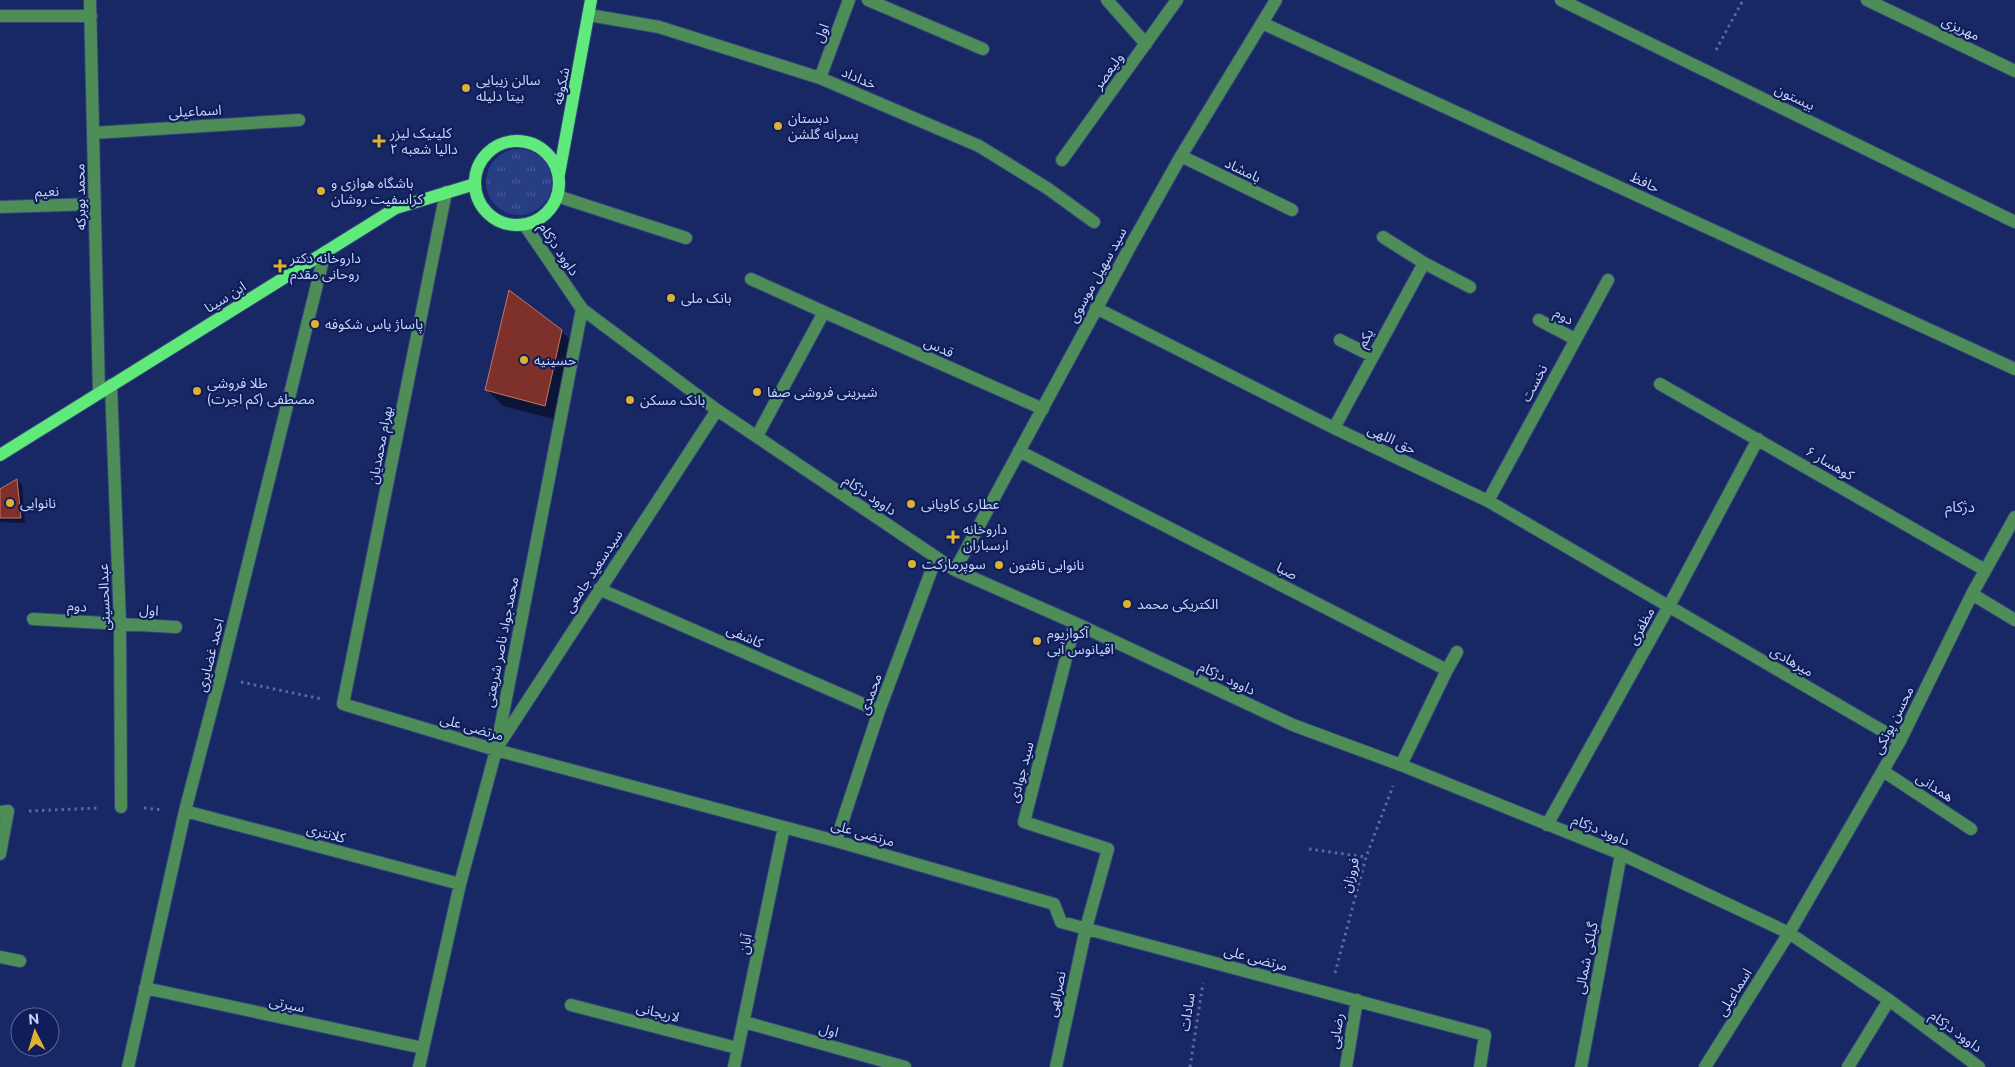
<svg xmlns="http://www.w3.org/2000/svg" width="2015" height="1067" viewBox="0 0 2015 1067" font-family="'Public Sans','Noto Sans Arabic',sans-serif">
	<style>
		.grass { fill: url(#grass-tufts) }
		.shadow { fill: #0007 }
		.building { fill: #7e312a; stroke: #c77368 }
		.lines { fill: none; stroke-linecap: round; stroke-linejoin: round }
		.minor-casing { stroke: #34447d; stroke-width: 14 }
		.major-casing { stroke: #34447d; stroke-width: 14 }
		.path { stroke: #5a699d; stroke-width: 3; stroke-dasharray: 2.5 4; stroke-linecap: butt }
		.minor { stroke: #4f8d58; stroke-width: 12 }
		.major { stroke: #60ea7c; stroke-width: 12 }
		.poi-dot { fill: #deb133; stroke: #0f1d59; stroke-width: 2 }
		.labels { text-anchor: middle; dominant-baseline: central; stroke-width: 4.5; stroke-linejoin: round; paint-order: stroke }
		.street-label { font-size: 14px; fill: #c6d5fa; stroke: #0f1d59 }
		.poi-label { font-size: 14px; fill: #c6d5fa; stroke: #0f1d59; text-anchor: start }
		.neighbourhood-label { font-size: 15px; fill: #c0d2ff; stroke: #0f1d59 }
	</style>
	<defs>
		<pattern id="grass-tufts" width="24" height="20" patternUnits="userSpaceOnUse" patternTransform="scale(1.25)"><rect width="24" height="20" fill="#273d84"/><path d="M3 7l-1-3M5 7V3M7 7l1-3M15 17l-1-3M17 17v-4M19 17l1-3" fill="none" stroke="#455896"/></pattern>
	</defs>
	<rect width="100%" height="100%" fill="#182865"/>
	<!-- grass -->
	<path class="grass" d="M486 182a33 33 0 1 1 66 0a33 33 0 1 1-66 0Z"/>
	<!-- shadow -->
	<path class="shadow" d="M561,331L577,347L561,421L503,406L487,390Z
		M17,480L22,485L25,523L0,522V490Z"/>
	<!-- building -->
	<path class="building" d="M509,290L562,330L545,406L485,390Z
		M17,479L21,518H0V489Z"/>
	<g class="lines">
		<defs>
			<path id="minor" d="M90,0L99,393
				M868,0L983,49
				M1107,0L1146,44
				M1561,0L2015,222
				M1867,0L2015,71
				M589,15L659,27L820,78L979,146L1047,188L1094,222
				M0,16H91
				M1262,23L2015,369
				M820,78L849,0
				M93,133L299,120
				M1181,156L1292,210
				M1062,160L1177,0
				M446,192L343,704L496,750L836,841L1054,904L1061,922L1485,1035L1480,1067
				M557,196L686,238
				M0,207L95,204
				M524,224L582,309L717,410L955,570L1075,623L1293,725L1401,765L1621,854L1751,915L1789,933L1889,1000L1979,1067
				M1383,237L1424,263L1470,287
				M751,279L824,312
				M1096,308L1334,428L1488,501L1900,741
				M1539,320L1575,339
				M1340,340L1372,356
				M1660,384L1985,570
				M111,385L120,623L121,807
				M1334,428L1424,263
				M757,436L824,312L1043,409
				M1019,451L1447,670L1401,765
				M1488,501L1608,280
				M955,570L1131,245L1181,156L1276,0
				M599,589L879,711
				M1972,594L2015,620
				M33,619L176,627
				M1447,670L1457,652
				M500,743L717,410
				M1883,771L1971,829
				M185,811L460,884
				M0,812L8,811L0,854
				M1547,825L1669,606L1758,439
				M836,841L879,711L936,558
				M0,957L20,961
				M145,988L423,1048
				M571,1005L737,1048
				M744,1022L905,1067
				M128,1067L185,811L220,677L325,252
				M419,1067L460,884L496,750L582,309
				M734,1067L784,827
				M1056,1067L1086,928L1108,849L1024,822L1075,623
				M1346,1067L1357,1000
				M1581,1067L1621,854
				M1705,1067L1789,933L1900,741L1972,594L2015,517
				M1848,1067L1889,1000"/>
			<path id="major" d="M475 183a42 42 0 1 1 84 0a42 42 0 1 1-84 0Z
				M559,174L591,0
				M0,455L396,208L475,184"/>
		</defs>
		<!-- minor casing -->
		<use href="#minor" class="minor-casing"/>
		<!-- major casing -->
		<use href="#major" class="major-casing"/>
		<!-- path -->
		<path class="path" d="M1716,50L1743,0
			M241,682L322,699
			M144,808L163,810
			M29,811L98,808
			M1309,849L1366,857
			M1335,973L1366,857L1393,786
			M1190,1067L1203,983"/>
		<!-- minor -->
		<use href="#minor" class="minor"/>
		<!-- major -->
		<use href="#major" class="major"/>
	</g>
	<!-- markers -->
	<g class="poi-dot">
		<circle cx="466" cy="88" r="5"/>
		<circle cx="778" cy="126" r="5"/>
		<path d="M376.5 133.5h5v5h5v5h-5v5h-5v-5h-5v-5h5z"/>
		<circle cx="321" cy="191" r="5"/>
		<path d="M277.5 258.5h5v5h5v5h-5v5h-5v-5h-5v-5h5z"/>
		<circle cx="671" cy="298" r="5"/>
		<circle cx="315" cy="324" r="5"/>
		<circle cx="524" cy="360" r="5"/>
		<circle cx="197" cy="391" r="5"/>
		<circle cx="757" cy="392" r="5"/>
		<circle cx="630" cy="400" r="5"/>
		<circle cx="10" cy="503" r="5"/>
		<circle cx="911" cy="504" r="5"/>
		<path d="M950.5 529.5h5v5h5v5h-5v5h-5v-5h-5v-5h5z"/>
		<circle cx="912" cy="564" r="5"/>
		<circle cx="999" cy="565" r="5"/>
		<circle cx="1127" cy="604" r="5"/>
		<circle cx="1037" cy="641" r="5"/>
	</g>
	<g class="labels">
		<!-- street labels -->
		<g class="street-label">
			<text transform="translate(1961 28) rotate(25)">مهریزی</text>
			<text transform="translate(821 33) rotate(-69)">اول</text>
			<text transform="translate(1108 71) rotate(-54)">ولیعصر</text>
			<text transform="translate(859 78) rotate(23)">خداداد</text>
			<text transform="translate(561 86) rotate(-79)">شکوفه</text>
			<text transform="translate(1795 97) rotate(26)">بیستون</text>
			<text transform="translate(195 111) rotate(-3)">اسماعیلی</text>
			<text transform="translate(1243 170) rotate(26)">بامشاد</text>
			<text transform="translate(1645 182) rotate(25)">حافظ</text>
			<text transform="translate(47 191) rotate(-2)">نعیم</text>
			<text transform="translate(80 197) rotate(-91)">محمد بوبرکه</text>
			<text transform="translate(559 249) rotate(56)">داوود دژکام</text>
			<text transform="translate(1097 275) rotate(-61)">سید سهیل موسوی</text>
			<text transform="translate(225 297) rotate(-32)">ابن سینا</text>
			<text transform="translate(1564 316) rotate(29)">دوم</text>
			<text transform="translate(1365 338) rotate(-61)">یکم</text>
			<text transform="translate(939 347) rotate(24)">قدس</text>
			<text transform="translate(1534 383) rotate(-62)">نخست</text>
			<text transform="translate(1392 439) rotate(25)">حق اللهی</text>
			<text transform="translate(380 445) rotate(-79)">بهرام محمدیان</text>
			<text transform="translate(1830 463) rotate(30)">کوهسار ۶</text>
			<text transform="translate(870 495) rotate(34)">داوود دژکام</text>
			<text transform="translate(593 571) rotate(-57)">سیدسعید جامعی</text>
			<text transform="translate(1287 571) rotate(27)">صبا</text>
			<text transform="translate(104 597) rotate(-92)">عبدالحسینی</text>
			<text transform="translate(77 606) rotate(3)">دوم</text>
			<text transform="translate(149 610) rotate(4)">اول</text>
			<text transform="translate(1641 626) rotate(-61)">مظفری</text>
			<text transform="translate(745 636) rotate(24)">کاشفی</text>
			<text transform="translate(501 642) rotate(-79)">محمدجواد ناصر شریعتی</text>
			<text transform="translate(210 655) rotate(-76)">احمد غضایری</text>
			<text transform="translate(1792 661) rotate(30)">میرهادی</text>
			<text transform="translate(1227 678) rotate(25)">داوود دژکام</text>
			<text transform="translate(870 694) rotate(-70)">محمدی</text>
			<text transform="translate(1893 720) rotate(-63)">محسن پونکی</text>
			<text transform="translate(472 727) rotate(16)">مرتضی علی</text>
			<text transform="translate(1021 772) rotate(-75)">سید جوادی</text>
			<text transform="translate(1935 787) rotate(33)">همدانی</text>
			<text transform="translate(1601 830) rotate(22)">داوود دژکام</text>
			<text transform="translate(326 833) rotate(15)">کلانتری</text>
			<text transform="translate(863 833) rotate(16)">مرتضی علی</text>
			<text transform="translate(1350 875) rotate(-75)">فروزان</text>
			<text transform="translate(745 944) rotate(-79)">آبان</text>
			<text transform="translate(1256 958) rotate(15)">مرتضی علی</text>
			<text transform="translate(1586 958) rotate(-79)">گيلکی شمالی</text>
			<text transform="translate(1734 992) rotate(-58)">اسماعیلی</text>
			<text transform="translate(1056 994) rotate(-78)">نصرالهی</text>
			<text transform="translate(287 1004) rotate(12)">سیرتی</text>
			<text transform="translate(658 1012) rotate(14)">لاریجانی</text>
			<text transform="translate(1187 1012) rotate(-81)">سادات</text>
			<text transform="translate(829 1030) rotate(16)">اول</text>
			<text transform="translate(1336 1031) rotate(-81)">رضایی</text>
			<text transform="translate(1956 1031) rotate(36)">داوود دژکام</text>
		</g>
		<!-- poi labels -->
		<g class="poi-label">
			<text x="476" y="80">سالن زیبایی<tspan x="476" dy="16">بیتا دلیله</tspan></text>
			<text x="788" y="118">دبستان<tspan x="788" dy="16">پسرانه گلشن</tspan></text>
			<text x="390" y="133">کلینیک لیزر<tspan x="390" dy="16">دالیا شعبه ۲</tspan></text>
			<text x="331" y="183">باشگاه هوازی و<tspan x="331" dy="16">کراسفیت روشان</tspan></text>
			<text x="290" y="258">داروخانه دکتر<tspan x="290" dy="16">روحانی مقدم</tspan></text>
			<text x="681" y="298">بانک ملی</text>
			<text x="325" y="324">پاساژ یاس شکوفه</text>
			<text x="534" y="360">حسینیه</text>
			<text x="207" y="383">طلا فروشی<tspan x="207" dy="16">مصطفی (کم اجرت)</tspan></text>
			<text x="767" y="392">شیرینی فروشی صفا</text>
			<text x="640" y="400">بانک مسکن</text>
			<text x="20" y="503">نانوایی</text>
			<text x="921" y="504">عطاری کاویانی</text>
			<text x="963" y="529">داروخانه<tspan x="963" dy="16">ارسباران</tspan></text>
			<text x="922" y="564">سوپرمارکت</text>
			<text x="1009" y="565">نانوایی تافتون</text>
			<text x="1137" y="604">الکتریکی محمد</text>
			<text x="1047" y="633">آکواریوم<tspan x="1047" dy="16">اقیانوس آبی</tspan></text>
		</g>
		<!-- neighbourhood labels -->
		<g class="neighbourhood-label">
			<text x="1960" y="506">دژکام</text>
		</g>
	</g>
	<!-- north arrow -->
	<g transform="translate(35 1032) rotate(355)"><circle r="24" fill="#0f1d59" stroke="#586799"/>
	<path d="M0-4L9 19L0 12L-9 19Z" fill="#deb133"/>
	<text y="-8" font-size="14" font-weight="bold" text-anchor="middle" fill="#c6d5fa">N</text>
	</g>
</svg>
